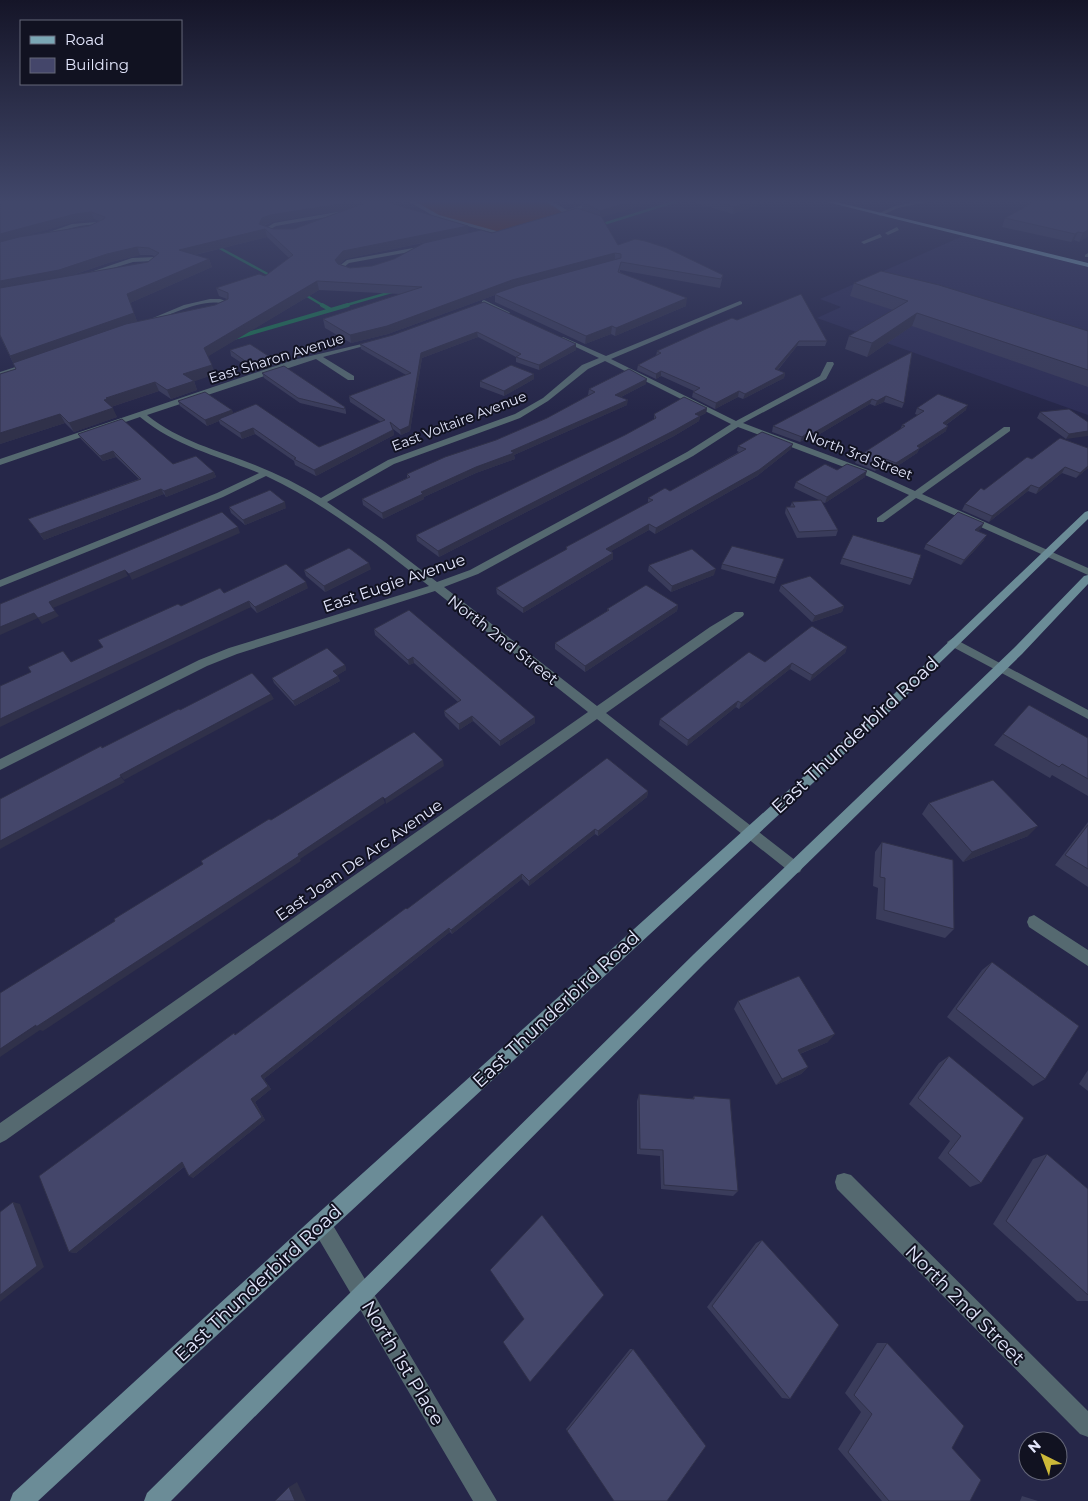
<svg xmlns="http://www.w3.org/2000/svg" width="1088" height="1501" viewBox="0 0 1088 1501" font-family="Montserrat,sans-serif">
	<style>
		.built { fill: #2e2f57 }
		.green { fill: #5e250d }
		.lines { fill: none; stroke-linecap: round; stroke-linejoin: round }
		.stream-far1 { stroke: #1a7450; stroke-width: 2.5 }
		.stream { stroke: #1a7450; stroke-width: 4 }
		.lane { fill: #556970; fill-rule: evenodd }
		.street { fill: #556970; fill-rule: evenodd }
		.secondary { fill: #6b8c97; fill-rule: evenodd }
		.primary { fill: #7ba7b5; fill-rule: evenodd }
		.wall { fill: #3a3c5b; fill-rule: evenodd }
		.shaded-wall { fill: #30314a }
		.building { fill: #44466a; stroke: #30314a }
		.labels { text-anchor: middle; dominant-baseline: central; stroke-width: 4; stroke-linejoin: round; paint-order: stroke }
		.far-street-label { font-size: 14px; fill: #e3e6fc; stroke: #111221 }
		.street-label { font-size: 16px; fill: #e3e6fc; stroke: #111221 }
		.near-street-label { font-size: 19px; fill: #e3e6fc; stroke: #111221 }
	</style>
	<rect width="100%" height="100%" fill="#262749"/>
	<!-- built -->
	<path class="built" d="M963,236L1088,267V415L817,318L841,307L820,299Z"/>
	<!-- green -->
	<path class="green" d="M410,201H547L566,212L497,232L448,220Z"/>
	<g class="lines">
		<!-- stream-far1 -->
		<path class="stream-far1" d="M597,226L677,201
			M214,245L275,278
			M302,293L324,306
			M343,306L395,291"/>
		<!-- stream -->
		<path class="stream" d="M322,305L331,310
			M234,338L348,305"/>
		<!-- lane -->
		<path class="lane" d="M897,227L899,230L888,235L885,233Z
			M880,234L882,237L864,244L861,242Z"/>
		<!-- street -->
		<path class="street" d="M408,201H414L439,215L500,232L497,234L435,217Z
			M545,201H551L567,210L595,201H602L563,215L560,213L562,212Z
			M920,201H931L898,208L880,216L877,214L895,206Z
			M348,210L350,213L276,226L269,230L279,234L277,237L266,234L263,230L274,223Z
			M97,222L106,225L96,231L93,229L99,225C79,223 60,232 41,238L38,236L72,224Z
			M424,246L426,249L349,263L344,267L353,272L351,275L340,270L338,267L347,260Z
			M1088,253V257H1085V255Z
			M155,257L159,263L147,269L145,266L153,261L133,262L84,277L79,276L132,258Z
			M210,299H220L229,302L230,306L218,312L215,310L224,304C203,297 166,317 146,324L141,323L184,305Z
			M484,300L509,312L510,313L505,314L482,303V301Z
			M740,301L742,302V304L611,359L736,421L820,376L827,362H833L834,364L826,379L743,423L871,471L915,491L1004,427H1010V431L922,494L1088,568V575L916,498L883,522H877V518L909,495L865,475L738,427L693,456L478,574L444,587L597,706L710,627L735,612H743L744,614L743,616L606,713L800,864L802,868L800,872L795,874L790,872L597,719L6,1140L0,1143V1123L588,712L435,591L237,654L207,666L0,770V759L199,660L229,648L429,586C377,545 326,504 266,476L223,497L0,587V580L217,493L259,473C218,456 175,446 140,417L0,465V459L293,360L379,340V342L323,357L354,376V380H348L316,359L147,415C179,441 217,450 255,465C278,474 300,485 321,498L388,460L515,414L543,398L582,365L599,358L559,339V337H563L606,356ZM605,361L731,424L687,452L470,570L437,582L385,542L327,502L394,464L520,418L548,401L588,369Z
			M31,362H34V366L0,376V372Z
			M953,638L1088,710V719L949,645L947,642Z
			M1034,915L1088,950V966L1029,927L1027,922L1029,917Z
			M844,1173L851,1175L1088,1411V1437L1080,1434L837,1189L835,1182L837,1175Z
			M321,1214L328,1217L497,1501H473L314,1231L311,1224L314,1217Z"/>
		<!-- secondary -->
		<path class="secondary" d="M1088,511V519L881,720L38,1501H10L13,1493L314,1217L873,714L1085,512Z
			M1088,575V584L1022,654L704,964L171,1501H144L147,1493L694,954L1014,648L1084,576Z"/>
		<!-- primary -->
		<path class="primary" d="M823,201H832L1088,263V267Z"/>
	</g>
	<!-- wall -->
	<path class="wall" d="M0,201H365L366,203L469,233H492L586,211L582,210V203L574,206L565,201H656L601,217L618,245L723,275L720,288L620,270V272L686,306L615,336L611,334L585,344L495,302V295L388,334L351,343L325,328L323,319L400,294L319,290L208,356L215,374L194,381L197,390L171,399L159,391L111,407L117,417L74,432L65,423L0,444V374L16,369L0,336ZM351,208L294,229H273L264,226L272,222ZM94,219L100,221L89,226L24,236L78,221ZM267,237L289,258L265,276L216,288L219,296L227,299L215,305L132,323L137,321L130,303L212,267L209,259L195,255ZM432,241L394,259L372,266L350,268L340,264L345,259ZM140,255H152L155,257L148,262L70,276L111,262Z
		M689,201H765L764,203L733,214Z
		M1036,201L1088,236L1079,242L1074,240L1071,242L1002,227L1005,218Z
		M854,283L1088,331V387L912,326L867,357L845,349L849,336L893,310L850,296Z
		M484,302L576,350L539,370L516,362V357L478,337L422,358L410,431L401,435L393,429L394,435L316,476L295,465L294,461L255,434L242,439L220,424L219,421L207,426L180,406L178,401L232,410L233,413L319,447L381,422L350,402L349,396L406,375L361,349L360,344L393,335Z
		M737,320L827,341L825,346H797L778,370L785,373L784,378L743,399L738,397L715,409L692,397L693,392L694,391L661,376L656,379L637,370L638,365L656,356L657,351Z
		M230,350L275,364L254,371L231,356Z
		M912,352L904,403L902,408L884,402L875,406L870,404L808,441L805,439L800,442L772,432L773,426Z
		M262,373L345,407L346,412V414L300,403L264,378Z
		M534,379L504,396L480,387V381Z
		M646,384L621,397L627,405L514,455L515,459L476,473L424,497V499L383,519L363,505L362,499L407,478V474L496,440L547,418L589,395H588L589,389Z
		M707,408L706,413L700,416L699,421L674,436L439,557L417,541L416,535L625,435L654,419V414Z
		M917,408L966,410L946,425V431L919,449L917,453L893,469L884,465L875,471L855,463L857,457L900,430L902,425L918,415L915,414Z
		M1040,412L1088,422L1066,439L1037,418Z
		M78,434L173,464L214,472L216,477L166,497L164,494L44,540L28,519L139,479L116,457L103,461L81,439Z
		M738,446L791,449L757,476L655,534L649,530L611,551L613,553V559L523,613L497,594L496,588L566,550V547L648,503V498L670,491L739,452L737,451Z
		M1032,459L1088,468L1076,478L1062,473L1036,494L1028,491L989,522L962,510L965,504L984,490Z
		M837,470L865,477L825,503L822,502L838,530L836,536L797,538L785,513L786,507H790L792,502L819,500L794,488L796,482Z
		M229,507L286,508L245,525L231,513Z
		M981,529L978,531L984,540L961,565L924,549L926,544Z
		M842,558L913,579L910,585L840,564Z
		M784,559L774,584L721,569L722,564Z
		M649,565L714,575L671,592L648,571Z
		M371,569L325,592L306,576L304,570Z
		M781,585L844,606L842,612L812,622L779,591Z
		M308,588L257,613L251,607L71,662L103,647L98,640L181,606L224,593Z
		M678,605L677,611L585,672L555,649V643L607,611V609Z
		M374,629L535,723L500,746L473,721L459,730L445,716L444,711L458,702L414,663L409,665L375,635Z
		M847,647L845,653L810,681L790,669L739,709L736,707L687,746L659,725L660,719L765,662Z
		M345,665L346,670L337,675L340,681L295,706L274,683L272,678Z
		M1003,734L1088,738V796L1052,775L1050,778L994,745Z
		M648,791L647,797L598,836L595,834L529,886L522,879L452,934L450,932L264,1079L271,1089L255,1102L265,1120L193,1178L184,1167L76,1253L69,1252L236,1034L407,909Z
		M929,803L1028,836L963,862L922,814Z
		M1088,822V887L1055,865Z
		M882,842L954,929L945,938L876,919L878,888L873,886L875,852Z
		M992,962L1045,1079L1033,1086L947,1017L982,970Z
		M738,1001L828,1042L800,1054L808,1067L801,1074L776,1085L734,1009Z
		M949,1056L981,1183L970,1187L938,1158L950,1141L909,1104L939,1063Z
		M1088,1070V1091L1079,1084Z
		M639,1094L692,1099L694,1096L738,1191L733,1196L661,1189L660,1156L637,1154V1101Z
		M1047,1154L1088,1189V1301H1077L993,1224L1033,1159Z
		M762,1240L790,1399L782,1398L707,1307L756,1243Z
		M877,1343H887L952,1448L970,1501H882L838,1449L861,1412L845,1393Z
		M630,1349H633L567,1431L566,1429Z
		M1022,1496L1038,1501H1020Z"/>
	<!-- shaded-wall -->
	<path class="shaded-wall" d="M349,201H365L366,203L342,211L272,222L264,225L262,230L265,229L267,237L181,258L179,250L259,224L262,218L270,215Z
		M574,201H588L574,206Z
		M632,201H656L600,218V211Z
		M751,201H765L764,203L733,214L734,207Z
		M91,212L94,219L78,221L0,243V234L75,214Z
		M468,226L469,233L345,259L336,268L335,260L343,251Z
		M1088,230V236L1079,242L1083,233Z
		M1078,232L1074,240L1071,242L1075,234Z
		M137,247L140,255L111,262L63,278L0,290V281Z
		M615,253V261L494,294L495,295L388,334L351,343L350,335L512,280Z
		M209,259L212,267L130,303L137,321L14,365L10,356L127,294Z
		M317,281L319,290L207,357L204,348Z
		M687,298L686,306L615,336L616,328Z
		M917,313L912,326L867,357L872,343Z
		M612,326L611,334L585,344L586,336Z
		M477,332L478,337L422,358L410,431L401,435L400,430L421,353Z
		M799,341L797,346L774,374L775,369Z
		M576,344V350L539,370V365Z
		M273,359L275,364L254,371L252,366Z
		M212,365L215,374L187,384L183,374Z
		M661,371V376L656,379V374Z
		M785,373L784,378L743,399L745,394Z
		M534,374V379L504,396V391Z
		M647,379L646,384L615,400V395Z
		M194,381L197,390L171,399L167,390Z
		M155,382L159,391L111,407L104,400L106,398Z
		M739,391L738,397L715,409L716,403Z
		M886,396L884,402L875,406L877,401Z
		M872,399L870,404L808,441L810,435Z
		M628,400L627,405L514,455L515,459L476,473L424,497V499L383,519L382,513L421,492L511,451Z
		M968,405L966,410L940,429L943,423Z
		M113,408L117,417L74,432L69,423Z
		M707,408L706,413L700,416L699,421L674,436L439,557L438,551Z
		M232,410L234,415L219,419V421L207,426L205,420Z
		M60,414L65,423L0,444V433Z
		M948,426L946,431L919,449L917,453L893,469L896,463L917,446Z
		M253,428L255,434L242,439L240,433Z
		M393,430L394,435L316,476L314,470Z
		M1088,431V436L1066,439L1069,434Z
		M806,434L805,439L800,442L802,437Z
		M793,444L791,449L757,476L655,534L656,528Z
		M113,451L116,457L103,461L100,456Z
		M886,459L884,465L875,471L877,465Z
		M1088,466V468L1076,478L1080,473Z
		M1065,467L1062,473L1036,494L1039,488Z
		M867,471L865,477L825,503L827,497Z
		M214,472L216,477L166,497L164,491Z
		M1031,485L1028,491L989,522L992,516Z
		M161,489L164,494L44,540L40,534Z
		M285,502L286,508L245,525L243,520Z
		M984,523L981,529L972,536L975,530Z
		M649,524V530L606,554V549Z
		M238,527L240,533L132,580L129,574Z
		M987,535L984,540L961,565L964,560Z
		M613,553V559L523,613V608Z
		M369,563L371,569L325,592L324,586Z
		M716,569L714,575L671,592L672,586Z
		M125,570L128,576L53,608L49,602Z
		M306,582L308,588L257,613L255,607Z
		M249,601L251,607L0,727V719Z
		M678,605L677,611L585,672V666Z
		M844,606L842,612L812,622L815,616Z
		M55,611L59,616L42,624L38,618Z
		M34,613L38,618L0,635V627Z
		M847,647L845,653L810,681L812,675Z
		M413,657L414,663L409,665L408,660Z
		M792,663L790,669L739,709L741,703Z
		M345,665L346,670L335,677L333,671Z
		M338,676L340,681L295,706L293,701Z
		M271,694L274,699L124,780L120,775Z
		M738,701L736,707L687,746L688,740Z
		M472,716L473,721L459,730V724Z
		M535,717V723L500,746V741Z
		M443,760L444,766L386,804L385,799Z
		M121,777L125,782L0,849V841Z
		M648,791L647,797L598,836V831Z
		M383,797L385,803L300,859L301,861L43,1031L40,1030L0,1057V1049L298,854Z
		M1038,826L1028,836L963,862L972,852Z
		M595,829V834L529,886V881Z
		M522,874V879L452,934L451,930Z
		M449,928L450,932L264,1079L271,1089L255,1102L265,1120L193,1178L189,1176L251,1099L261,1076Z
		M835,1034L828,1042L792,1057L798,1050Z
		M808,1067L801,1074L776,1085L782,1079Z
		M182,1162L186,1165L76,1253L69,1252Z
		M13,1202L20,1204L44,1267L0,1302V1295Z
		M297,1482L306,1501H295L289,1487Z"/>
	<!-- building -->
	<path class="building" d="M5,201H349L340,204L270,215L262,218L259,224L273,229H294L370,201H383L468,226L343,251L335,260L338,264L350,268L372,266L394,259L424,243L481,230L492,233L577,208L601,216L618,245L635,239L645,241L667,248L723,275L721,279L621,262L618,272L687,298L616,328L612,326L586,336L494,294L517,286L621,258V254L615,253L512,280L387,326L350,335L323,319L422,287L317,281L204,348L212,365L183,374L194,381L167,390L155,382L106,398L108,399L104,400L113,408L69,423L60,414L0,433V374L16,369L13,363L126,324L215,305L228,299V293L216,288L259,274L265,276L293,255L265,229L179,250L209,259L127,294L134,313L10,356L0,335V288L148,262L159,253L149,248L137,247L107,254L59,270L0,281V242L19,237L89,226L104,219L105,217L91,212L75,214L0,234V202Z
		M586,201H632L600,211L582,202Z
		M715,201H751L734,207Z
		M1036,201H1088V230L1083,233L1078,232L1075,234L1005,218Z
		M881,271L939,285L1088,331V370L917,313L872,343L849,336L908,301L854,283Z
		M801,294L827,341H799L775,369L785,373L745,394L739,391L716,403L693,392L700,388L661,371L656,374L638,365L661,353L657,351L708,328L732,318L737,320Z
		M484,302L576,344L539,365L516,357L521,354L477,332L421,353L409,426L400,430L390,422L393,430L314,470L294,459L296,458L253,428L240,433L219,419L256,404L319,447L385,420L349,396L411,373L360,344L393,335Z
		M250,344L273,359L252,366L230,350Z
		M912,352L904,403L886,396L877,401L872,399L810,435L806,434L802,437L773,426Z
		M511,365L534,374L504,391L480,381Z
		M284,366L345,407L344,409L298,398L262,373Z
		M629,369L647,379L615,395L628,400L511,451L514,453L476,467L421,492L423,494L382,513L362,499L410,477L407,474L445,457L496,440L547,418L595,392L589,389Z
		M205,392L232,410L205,420L178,401Z
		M938,394L968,405L943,423L948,426L917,446L920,448L896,463L886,459L877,465L857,457L905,426L902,425L924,411L917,408Z
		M684,397L707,408L695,414L700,416L675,430L438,551L416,535L625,435L656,418L654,414Z
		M1069,409L1088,422V431L1069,434L1040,412Z
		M122,419L173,464L196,456L214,472L164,491L161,489L40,534L28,519L141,479L113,451L100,456L78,434Z
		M762,432L793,444L759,470L656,528L649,524L606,549L613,553L523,608L496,588L567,549L566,547L653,500L648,498L665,488L670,491L746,449L738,446Z
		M1060,438L1088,448V466L1080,473L1065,467L1039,488L1031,485L992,516L965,504L981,488L984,490L1027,457L1032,459Z
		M825,464L837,470L847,464L867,471L827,497L796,482Z
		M270,490L285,502L243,520L229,507Z
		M821,500L838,530L799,532L786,507H795L792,502Z
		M222,512L238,527L129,574L125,570L49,602L55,611L38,618L34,613L0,627V604Z
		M958,512L984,523L975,530L987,535L964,560L926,544Z
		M853,535L921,555L913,579L842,558Z
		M732,546L784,559L776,578L722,564Z
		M349,548L369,563L324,586L304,570Z
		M692,549L716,569L672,586L649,565Z
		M286,564L306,582L255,607L249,601L0,719V686L31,672L28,667L63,651L71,662L103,647L98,640L178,604L181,606L220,588L224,593Z
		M810,576L844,606L815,616L781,585Z
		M646,585L678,605L585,666L555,643L609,610L607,609Z
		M409,610L535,717L500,741L472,716L459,724L444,711L461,700L413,657L408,660L374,629Z
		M812,626L847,647L812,675L792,663L741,703L738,701L688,740L660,719L749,652L765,662Z
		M327,648L345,665L333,671L338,676L293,701L272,678Z
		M252,673L271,694L120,775L121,777L0,841V799L101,746L102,748L179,709L180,710Z
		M1029,705L1088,738V779L1062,764L1059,767L1003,734Z
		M414,732L443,760L385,799L383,797L298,854L299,856L36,1027V1025L0,1049V993L115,921L114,919L203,864L201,861L269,819L271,820Z
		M607,758L648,791L598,831L595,829L529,881L522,874L451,930L449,928L261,1076L268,1086L251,1099L262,1117L189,1176L182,1162L69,1252L39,1176L234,1033L235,1035L406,908L407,909Z
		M993,780L1038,826L972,852L929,803Z
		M1088,825V869L1065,855Z
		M882,842L953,860L954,929L884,910L885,878L880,877Z
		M992,962L1079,1026L1045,1079L956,1009Z
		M799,976L835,1034L798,1050L808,1067L782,1079L738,1001Z
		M949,1056L1024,1118L981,1183L948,1153L961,1136L918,1098Z
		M639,1094L694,1099V1096L730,1099L738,1191L664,1185L663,1150L640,1149Z
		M1047,1154L1088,1189V1295L1006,1221Z
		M13,1202L37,1266L0,1295V1212Z
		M542,1215L604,1295L530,1382L503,1342L524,1319L490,1270Z
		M762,1240L839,1325L790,1399L712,1306Z
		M887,1343L964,1426L952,1448L981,1480L970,1501H889L848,1452L872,1414L854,1395Z
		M633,1349L706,1446L667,1501H614L567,1431Z
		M289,1487L295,1501H275Z"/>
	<!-- sky -->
	<linearGradient id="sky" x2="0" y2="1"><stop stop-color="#151528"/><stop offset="0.49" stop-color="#41476a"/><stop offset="1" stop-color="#41476a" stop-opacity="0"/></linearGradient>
	<rect width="1088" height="411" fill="url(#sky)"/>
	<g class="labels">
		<!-- far-street labels -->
		<g class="far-street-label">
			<text transform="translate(276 358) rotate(-17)">East Sharon Avenue</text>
			<text transform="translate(459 421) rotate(-21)">East Voltaire Avenue</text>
			<text transform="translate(859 455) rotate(21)">North 3rd Street</text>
		</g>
		<!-- street labels -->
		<g class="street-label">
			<text transform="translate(394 583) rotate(-19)">East Eugie Avenue</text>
			<text transform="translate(503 640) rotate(38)">North 2nd Street</text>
			<text transform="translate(359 860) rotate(-35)">East Joan De Arc Avenue</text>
		</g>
		<!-- near-street labels -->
		<g class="near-street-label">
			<text transform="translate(855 735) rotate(-43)">East Thunderbird Road</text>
			<text transform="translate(556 1009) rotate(-43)">East Thunderbird Road</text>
			<text transform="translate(258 1283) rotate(-43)">East Thunderbird Road</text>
			<text transform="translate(965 1305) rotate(45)">North 2nd Street</text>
			<text transform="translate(403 1363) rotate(59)">North 1st Place</text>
		</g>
	</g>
	<!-- legend -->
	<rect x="20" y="20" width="162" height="65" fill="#111221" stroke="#656779"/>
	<rect x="30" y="36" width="25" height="8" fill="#7ba7b5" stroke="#656779"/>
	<text x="65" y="45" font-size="15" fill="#e3e6fc">Road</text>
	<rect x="30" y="58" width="25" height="15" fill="#44466a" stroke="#656779"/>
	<text x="65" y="70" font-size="15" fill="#e3e6fc">Building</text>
	<!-- north arrow -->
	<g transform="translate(1043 1456) rotate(318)"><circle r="24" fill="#111221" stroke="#656779"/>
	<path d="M0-4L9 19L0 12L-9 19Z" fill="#ccb939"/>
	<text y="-8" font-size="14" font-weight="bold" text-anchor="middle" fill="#e3e6fc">N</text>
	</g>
</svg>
